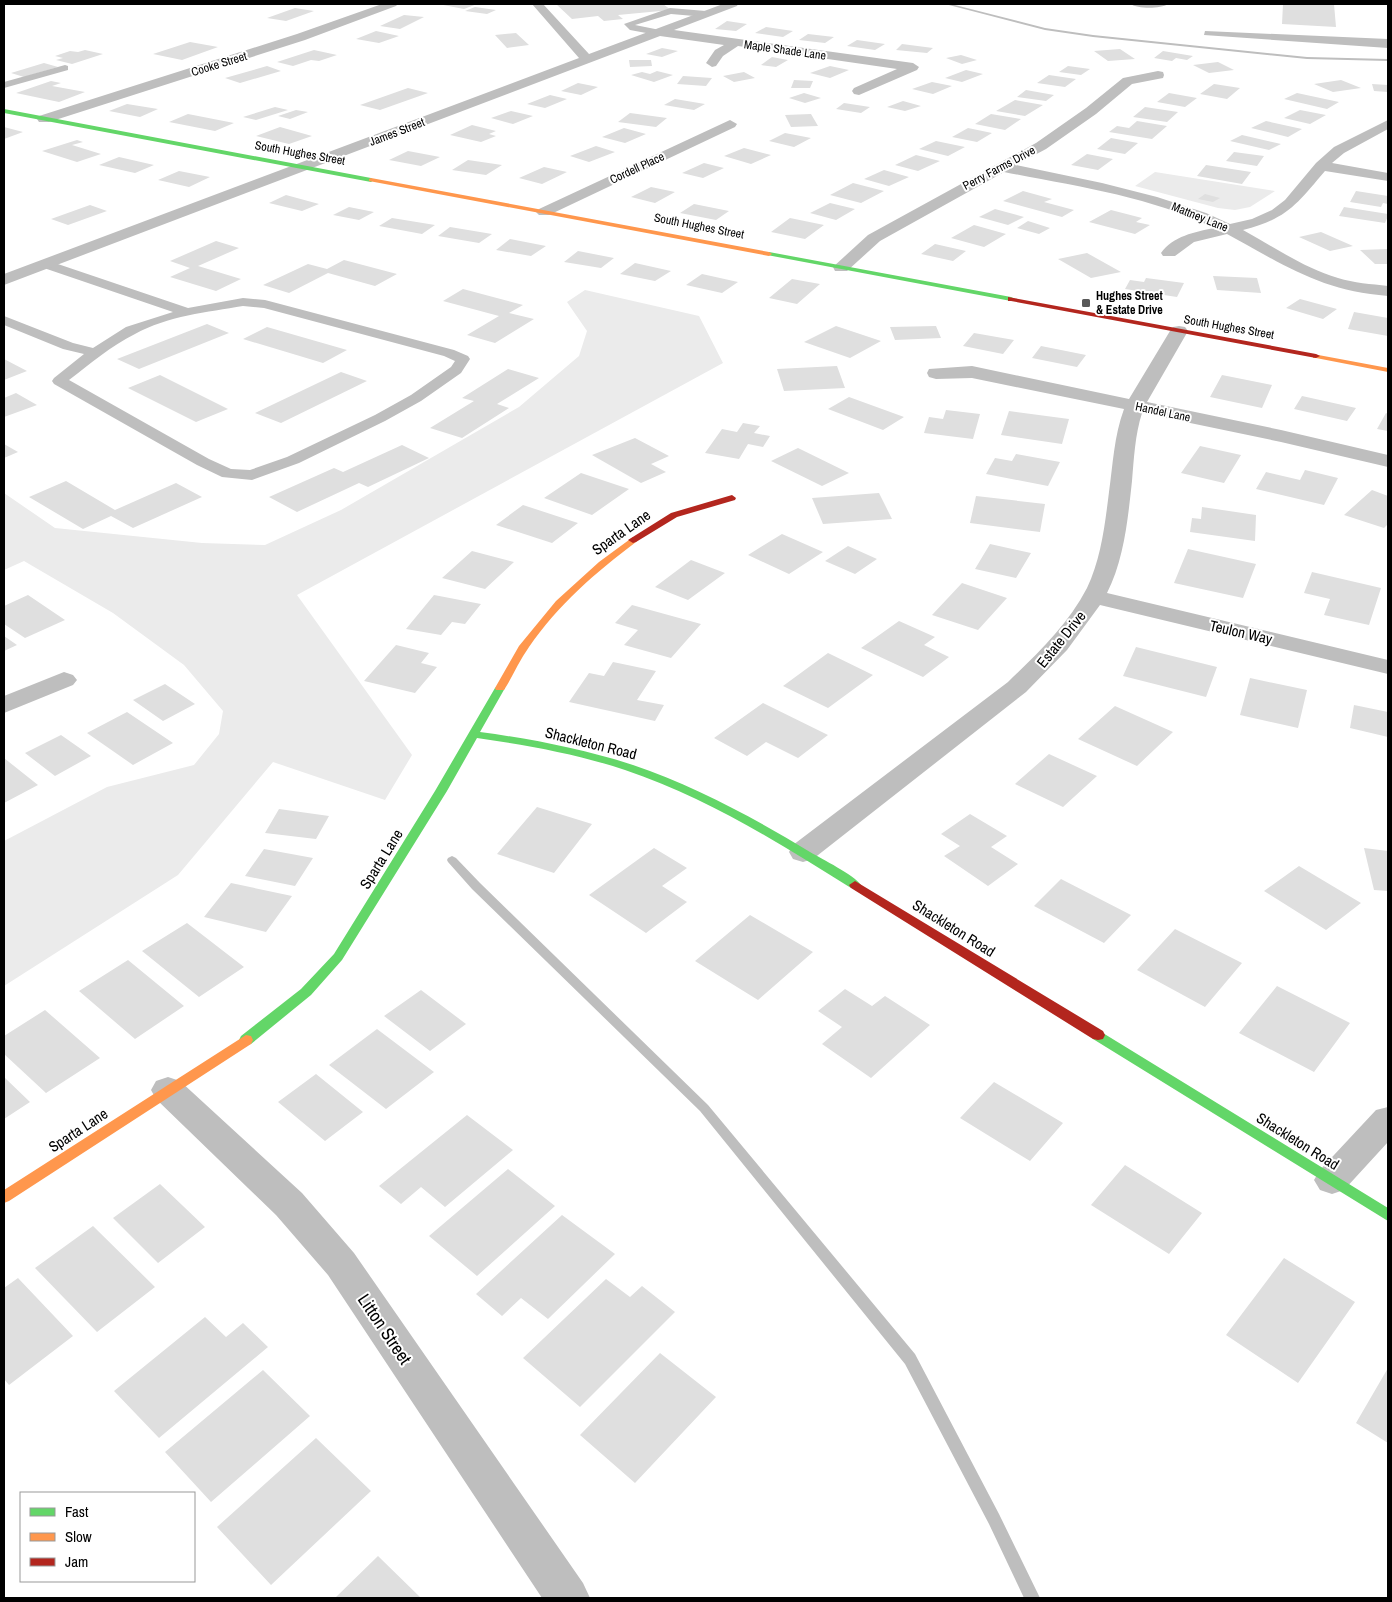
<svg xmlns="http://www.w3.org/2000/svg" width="1392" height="1602" viewBox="0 0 1392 1602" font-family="'Archivo Narrow',sans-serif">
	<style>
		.green { fill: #ebebeb }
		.water { fill: #bebebe }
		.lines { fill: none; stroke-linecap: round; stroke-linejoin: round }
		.stream { fill: #bebebe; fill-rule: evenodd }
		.building { fill: #dfdfdf }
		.lane { fill: #bebebe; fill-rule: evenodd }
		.street { fill: #bebebe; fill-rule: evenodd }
		.fast { fill: #63d668; fill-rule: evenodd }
		.slow { fill: #ff974d; fill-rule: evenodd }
		.jam { fill: #b3261e; fill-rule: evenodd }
		.poi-dot { fill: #595959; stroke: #fff; stroke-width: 2 }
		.labels { text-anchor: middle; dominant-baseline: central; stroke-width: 4; stroke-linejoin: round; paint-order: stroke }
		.far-street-label { font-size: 12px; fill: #000; stroke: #fff }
		.far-poi-label { font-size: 12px; font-weight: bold; fill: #000; stroke: #fff; text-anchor: start }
		.street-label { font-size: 15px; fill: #000; stroke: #fff }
		.near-street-label { font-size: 18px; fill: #000; stroke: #fff }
	</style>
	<rect width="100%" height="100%" fill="#fff"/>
	<!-- green -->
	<path class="green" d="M1155,172L1275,191L1250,207L1235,210L1218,208L1135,186Z
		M585,290L699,316L723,363L297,595L412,755L385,800L273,762L178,875L4,986V841L107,787L194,765L219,734L223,711L184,665L113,613L24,561L4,570V493L55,528L202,543L265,545L341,510L519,407L579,356L587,331L567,302Z"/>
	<!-- water -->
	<path class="water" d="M1205,31L1388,39V48L1204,35Z"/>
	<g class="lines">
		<!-- stream -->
		<path class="stream" d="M945,4H951L1045,28L1093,35L1307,57L1388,59V61L1307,59L1093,37L1045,30Z
			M452,856L456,858L480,883L708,1105L915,1354L999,1514L1040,1598H1024L989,1524L905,1364L700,1111L472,889L448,862L447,860L448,858Z"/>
	</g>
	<!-- building -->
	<path class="building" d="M438,4H477L464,9Z
		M556,4H663L671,10L618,15L623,19L604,21L598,16L572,19Z
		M1283,4H1334L1336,27L1282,24Z
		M475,7L496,10L487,14L465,11Z
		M295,8L314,11L286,21L267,18Z
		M404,15L424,17L400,29L380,26Z
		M727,21L747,24L736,31L715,29Z
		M766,27L793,31L783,37L755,33Z
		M376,31L399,36L379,43L356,39Z
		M516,33L529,45L507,48L495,35Z
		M808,34L834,37L825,43L799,40Z
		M857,40L885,44L875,50L847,46Z
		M190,42L218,47L182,60L153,54Z
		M902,44L933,48L927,53L896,50Z
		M662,48L678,51L662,57L646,54Z
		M1120,49L1135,59L1108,61L1094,51Z
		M85,50L103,54L72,64L56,60L63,58L55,56L70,51L78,52Z
		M314,50L337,55L319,61L311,60L293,66L277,62Z
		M1163,51L1193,56L1187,60L1176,58L1172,61L1154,58Z
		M961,55L977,60L962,64L946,58Z
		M772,57L788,60L776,67L761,65Z
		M629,60H651L652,66L630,67Z
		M1218,62L1234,70L1209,73L1193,65Z
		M44,63L58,67L24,77L11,73Z
		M267,66L281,71L240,83L225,78Z
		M830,66L849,70L830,78L810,73Z
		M1068,66L1090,69L1081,75L1059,72Z
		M966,70L983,74L962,82L945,78Z
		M657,71L673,75L654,82L631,75L642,72L650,74Z
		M744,72L755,78L734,82L723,76Z
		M1049,75L1076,79L1065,87L1037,83Z
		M683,76L712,78L706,86L677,84Z
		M794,80L813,81L810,88H791Z
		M1341,80L1361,88L1333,92L1314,84Z
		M51,81L61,83L52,86L85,92L59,102L16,93Z
		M932,82L952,86L933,94L912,89Z
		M578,83L598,87L581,95L561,91Z
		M1214,84L1240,88L1227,99L1200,94Z
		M1372,84L1388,85V92L1374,91Z
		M408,88L428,93L380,110L360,105Z
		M1026,90L1054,95L1046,101L1017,97Z
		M804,93L821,98L805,103L789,98Z
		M1169,93L1197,98L1185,107L1157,102Z
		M1297,93L1339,102L1327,109L1284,99Z
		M550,95L567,99L545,108L527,104Z
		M675,99L705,104L694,110L664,105Z
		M1015,100L1043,105L1025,116L996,111Z
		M903,101L921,106L905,111L887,107Z
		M844,103L870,107L861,113L836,109Z
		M127,104L158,109L140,117L109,111Z
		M275,107L288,110L256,120L243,117Z
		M1145,107L1178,112L1167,122L1133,117Z
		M296,110L308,112L290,119L278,116Z
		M1300,110L1326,115L1310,124L1284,118Z
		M511,111L533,116L513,124L491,118Z
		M630,113L667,118L656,127L618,122Z
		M188,114L234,123L215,131L169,122Z
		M811,114L818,126L791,127L785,115Z
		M991,114L1021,119L1005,130L975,124Z
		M1137,121L1167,126L1152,139L1109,132L1117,126L1129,128Z
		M1266,121L1302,129L1288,137L1251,128Z
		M472,125L496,131L489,134L496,136L481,142L450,135Z
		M4,127L23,132L4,139Z
		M280,127L312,136L289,144L256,136Z
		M624,128L646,134L625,143L602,137Z
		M968,128L992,133L977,142L952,137Z
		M785,133L811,138L794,147L769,141Z
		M1242,135L1281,144L1269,150L1230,141Z
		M1111,138L1138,143L1125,154L1097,149Z
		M77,140L83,142L72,145L101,154L77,162L42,151Z
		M936,141L965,147L948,156L919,149Z
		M596,146L615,152L589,162L570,156Z
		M744,148L771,155L751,164L724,156Z
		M408,151L440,157L421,166L389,160Z
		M1234,152L1264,156L1257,166L1226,161Z
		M1087,154L1113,159L1098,170L1071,165Z
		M916,155L940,161L918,171L895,165Z
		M119,157L154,165L135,173L99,165Z
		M468,160L502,165L486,175L452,170Z
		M704,163L724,168L703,178L682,173Z
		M1206,165L1251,172L1242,184L1197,176Z
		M544,167L567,172L542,184L519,178Z
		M884,170L909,177L889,186L864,179Z
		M179,171L210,177L189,187L158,180Z
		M853,183L884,191L861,203L830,195Z
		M651,187L675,192L655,203L631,197Z
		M1023,191L1052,199L1044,202L1074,210L1062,217L1003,201Z
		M1356,191L1388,196V204L1383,203L1381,207L1350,202Z
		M1205,194L1220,198L1213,202L1198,199Z
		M286,195L319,204L302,211L269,203Z
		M830,203L855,209L836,220L810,213Z
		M694,204L729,211L716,220L680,213Z
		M90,205L107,211L68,225L51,219Z
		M349,207L374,212L359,220L333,215Z
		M1344,207L1388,214V216L1385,223L1339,216Z
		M995,209L1024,217L1008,225L979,217Z
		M1111,210L1142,218L1136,222L1150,225L1135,234L1089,222Z
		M392,218L435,225L422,234L379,226Z
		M790,218L824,225L805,239L771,232Z
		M1028,221L1050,228L1039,234L1017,228Z
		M974,225L1006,234L984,247L951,238Z
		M450,227L492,234L479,243L438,236Z
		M1321,232L1353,246L1330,251L1299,237Z
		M510,239L546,246L531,256L496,250Z
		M216,241L239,248L198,266L241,279L216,291L170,277L190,268L170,261Z
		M935,244L966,251L953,261L921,254Z
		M1388,249V264H1375L1360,250Z
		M578,251L614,258L601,268L564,262Z
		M1087,253L1121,272L1091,278L1058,259Z
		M344,260L397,274L375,286L328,273L289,293L263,285L308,264L327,269Z
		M635,263L671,271L655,281L620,274Z
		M702,274L738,282L722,293L686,285Z
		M1213,276L1257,278L1261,293L1217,290Z
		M1146,278L1184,283L1177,297L1125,289L1130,280L1144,282Z
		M792,279L820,284L797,304L769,298Z
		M463,289L523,305L509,313L534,319L495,343L467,335L499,316L443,301Z
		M1300,299L1337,309L1323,319L1286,308Z
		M1354,312L1388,318V336L1348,329Z
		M207,324L229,333L139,369L117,359Z
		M836,326L881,341L850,358L804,342Z
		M936,326L941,338L895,340L890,327Z
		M267,327L347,350L323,363L243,339Z
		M974,333L1014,340L1003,354L963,346Z
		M1041,346L1086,355L1077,367L1032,358Z
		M4,359L27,371L4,380Z
		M837,366L845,388L784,391L777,369Z
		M508,369L539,378L497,404L509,408L462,438L430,428L474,401L462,398Z
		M341,372L367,381L281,423L255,413Z
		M160,375L228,409L196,422L128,388Z
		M1222,375L1272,385L1262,408L1210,397Z
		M16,393L37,405L4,417V398Z
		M1302,396L1356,408L1347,421L1294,409Z
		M849,397L904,417L883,430L828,409Z
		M946,410L980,414L973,439L924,433L929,417L943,419Z
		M1009,411L1069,419L1062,444L1001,435Z
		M1386,413L1388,414V431L1377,429Z
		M743,423L760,426L754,433L770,436L763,447L748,444L739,459L705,453L722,429L737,432Z
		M635,438L669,456L651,464L666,472L641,483L592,455Z
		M4,444L18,452L4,458Z
		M402,445L429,458L368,487L359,483L297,512L269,497L334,468L343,472Z
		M1200,446L1241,455L1224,483L1181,473Z
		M798,448L849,473L822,486L771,461Z
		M1016,454L1060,462L1048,486L986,474L995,458L1012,461Z
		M1305,470L1338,478L1324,505L1256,489L1266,472L1300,480Z
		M581,473L629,489L592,515L544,498Z
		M66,481L115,510L176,483L202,497L133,528L111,516L83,529L29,497Z
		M1372,490L1388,496V524L1384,528L1344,515Z
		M879,493L892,519L823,524L812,498Z
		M976,496L1045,504L1040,532L970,523Z
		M523,505L578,523L552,543L496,525Z
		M1202,507L1256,515L1255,541L1190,532L1192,518L1201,519Z
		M782,534L823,552L789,574L748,555Z
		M990,544L1031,553L1016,578L975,569Z
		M848,546L877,559L855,574L825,561Z
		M1188,549L1256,564L1243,598L1174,583Z
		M472,551L514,562L485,589L442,578Z
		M691,560L725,573L688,600L655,587Z
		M1312,572L1381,588L1369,625L1324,615L1330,599L1304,593Z
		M962,583L1007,598L978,630L932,615Z
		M28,595L65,620L25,638L4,624V606Z
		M434,595L481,604L465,624L452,622L441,635L406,629Z
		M632,605L701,624L671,658L624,645L638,630L615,623Z
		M899,621L935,637L924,645L949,657L923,677L861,648Z
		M4,636L17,645L4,651Z
		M396,645L429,653L421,663L437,667L415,693L364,681Z
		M1136,647L1217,667L1206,697L1123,676Z
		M828,653L873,675L828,708L783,686Z
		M613,662L656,671L637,700L664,705L655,721L569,702L589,673L604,676Z
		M1250,678L1307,690L1298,728L1240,715Z
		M165,684L195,704L163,721L133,700Z
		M763,703L828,735L798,758L766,742L747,756L714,738Z
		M1354,705L1388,712V737L1350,728Z
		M1115,706L1173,732L1137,766L1078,739Z
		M127,712L173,743L133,765L87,733Z
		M61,735L91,756L55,776L25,753Z
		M1049,754L1097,776L1063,807L1015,784Z
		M4,758L38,785L4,803Z
		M537,807L592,824L554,873L497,854Z
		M279,809L329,816L316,839L265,833Z
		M970,814L1007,836L991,847L1018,864L988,886L944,856L960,846L941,834Z
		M654,848L687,868L662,886L687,902L646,933L589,895Z
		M1364,848L1388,851V891L1374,890Z
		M264,849L313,858L295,886L245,876Z
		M1299,866L1361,903L1326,930L1264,891Z
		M1061,879L1131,915L1104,943L1034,906Z
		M231,883L292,896L266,932L204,917Z
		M750,915L813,952L758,1000L695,961Z
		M187,923L244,967L199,997L142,951Z
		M1175,929L1242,963L1205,1007L1137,970Z
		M128,960L184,1006L135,1039L79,991Z
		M1277,986L1350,1023L1314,1072L1239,1033Z
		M845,989L872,1006L885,996L930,1025L871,1078L822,1044L842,1027L818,1011Z
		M421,990L466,1024L430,1051L384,1016Z
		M45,1010L100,1058L46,1093L4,1054V1036Z
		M377,1029L434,1072L386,1109L329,1065Z
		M316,1074L363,1112L325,1141L278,1102Z
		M4,1077L30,1102L4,1119Z
		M994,1082L1063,1123L1030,1161L960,1118Z
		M467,1115L513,1150L445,1207L421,1187L401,1204L379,1186Z
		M1125,1165L1202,1213L1169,1254L1091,1205Z
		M508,1169L555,1206L477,1276L429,1236Z
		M160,1184L205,1227L158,1263L113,1218Z
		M562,1215L615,1254L548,1319L521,1298L502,1316L476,1294Z
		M93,1226L155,1287L97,1332L35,1268Z
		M1284,1258L1355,1302L1298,1383L1226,1335Z
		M18,1278L73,1336L9,1385L4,1379V1288Z
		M606,1279L630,1297L642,1286L675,1312L580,1407L523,1358Z
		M205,1317L226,1337L243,1323L268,1347L159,1438L114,1391Z
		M660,1353L716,1397L635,1483L580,1435Z
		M1388,1368V1443L1356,1423Z
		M263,1370L310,1416L211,1502L165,1452Z
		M316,1438L371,1491L271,1585L217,1527Z
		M378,1556L421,1598H335Z"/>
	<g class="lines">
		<!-- lane -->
		<path class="lane" d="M1131,4H1168C1161,9 1137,9 1131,4Z
			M670,8L706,11L710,14L706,17L671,14L635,25L660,30L662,32L657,35L630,30L624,24Z
			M65,65L68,66V70L4,88V82Z
			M46,260L188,308L243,298L265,300L454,350L468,356L470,359L461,373L421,401L385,421L299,463L252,480L222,477L197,465L54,384L52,381L54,378L84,354L63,349L4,325V316L73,343L93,348L126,327L173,312L41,267L40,264ZM243,306L264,308L444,356L455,361L451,367L411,395L375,415L287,457L250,470L231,469L209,459L69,380C90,364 111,346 135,334C167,316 208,312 243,306Z"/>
		<!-- street -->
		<path class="street" d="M382,4H398L396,6L305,40L49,122H39L37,119L39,116L297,34Z
			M532,4H543L589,54L723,4H738L737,6L674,30L913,63L919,67L917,70L859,95L854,94L852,91L854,88L897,69L738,46L723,56L716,66L712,67L706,63L715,50L724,45L660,36L4,285V274L579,58Z
			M1158,71L1163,72L1164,75L1163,78L1132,84L1096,114L1046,149L1016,165L1102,183L1157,197L1206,213L1230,224L1252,219L1272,210L1285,200L1316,163L1334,147L1388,120V129L1344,153L1332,163L1388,173V181L1325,171C1297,204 1287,219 1243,230C1274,247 1304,268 1338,278C1354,283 1371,284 1388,286V296C1321,291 1284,265 1227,234L1194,242L1175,256H1163L1161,253C1173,236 1195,232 1214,228C1149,196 1074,186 1004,172L880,241L847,271H835L833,267L868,235L1036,143L1086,108L1123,78Z
			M730,120L737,124L735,127L549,215H539L536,212L539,209Z
			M1179,326L1185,327L1188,331L1147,402L1281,430L1388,455V467L1281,442L1142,413C1135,435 1134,458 1132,481C1128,518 1124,560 1107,593L1388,660V674L1100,605L1067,650L1026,692L813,859L803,862L793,859L789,852L793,845L1008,682C1037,654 1068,625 1087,588C1101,559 1105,524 1109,492C1113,464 1114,436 1124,409L972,378L936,379L929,377L927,373L929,369L972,366L1129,399L1170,331L1173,327Z
			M64,672L73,675L77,680L73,685L4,713V696Z
			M168,1077L180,1081L302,1193L354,1253L583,1583L590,1598H542L328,1275L276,1215L156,1099L151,1090L156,1081Z
			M1388,1107V1142L1344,1190L1332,1194L1320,1190L1314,1180L1320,1170L1376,1110Z"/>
		<!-- fast -->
		<path class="fast" d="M4,109L371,178L374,180L371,182L4,113Z
			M769,252L1011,297L1015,299L1011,301L767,255V253Z
			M500,685L505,688L480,732C532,739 583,749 633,765C695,786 754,818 810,852C822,859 854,875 861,885L859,888H851C779,843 706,797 625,770C577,754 527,745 477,738L447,791L342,960L311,995L251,1044L246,1045L241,1044L239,1040L241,1036L301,989L334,954L435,791L495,688Z
			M1098,1030L1388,1208V1221L1093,1039L1091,1035L1093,1031Z"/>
		<!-- slow -->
		<path class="slow" d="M371,178L769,252L772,254L769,256L369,181V179Z
			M1313,354L1388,368V372L1316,358H1313Z
			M633,537L638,540L636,542C596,572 558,605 529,647C519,661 513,676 504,690H496L495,688L519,646L556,601L599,562Z
			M246,1035L251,1036L253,1040L251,1044L9,1201L4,1203V1190Z"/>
		<!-- jam -->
		<path class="jam" d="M1008,297L1316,354L1320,356L1316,358L1011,301H1008Z
			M732,495L736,498L735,500L677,517L636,542L633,543L628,540L671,513Z
			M855,881L1103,1031L1105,1035L1103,1039L1098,1040L1093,1039L851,888L849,885Z"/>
	</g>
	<!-- markers -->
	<rect class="poi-dot" x="1081" y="298" width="10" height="10" rx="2.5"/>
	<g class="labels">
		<!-- far-street labels -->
		<g class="far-street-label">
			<text transform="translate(785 50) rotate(8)">Maple Shade Lane</text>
			<text transform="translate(219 64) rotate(-17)">Cooke Street</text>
			<text transform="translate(397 132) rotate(-21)">James Street</text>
			<text transform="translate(300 153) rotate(10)">South Hughes Street</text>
			<text transform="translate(637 168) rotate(-25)">Cordell Place</text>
			<text transform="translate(999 168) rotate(-28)">Perry Farms Drive</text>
			<text transform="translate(1200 217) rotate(22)">Mattney Lane</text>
			<text transform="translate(699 226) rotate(11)">South Hughes Street</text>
			<text transform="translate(1229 327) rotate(10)">South Hughes Street</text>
			<text transform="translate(1163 412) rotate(12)">Handel Lane</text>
		</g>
		<!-- far-poi labels -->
		<g class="far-poi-label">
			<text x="1096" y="296">Hughes Street<tspan x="1096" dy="14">&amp; Estate Drive</tspan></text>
		</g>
		<!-- street labels -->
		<g class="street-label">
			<text transform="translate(621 532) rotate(-35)">Sparta Lane</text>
			<text transform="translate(1241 632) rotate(13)">Teulon Way</text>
			<text transform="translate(1061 639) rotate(-51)">Estate Drive</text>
			<text transform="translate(591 743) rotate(14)">Shackleton Road</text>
			<text transform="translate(381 859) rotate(-58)">Sparta Lane</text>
			<text transform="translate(954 928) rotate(32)">Shackleton Road</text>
			<text transform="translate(78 1130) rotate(-33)">Sparta Lane</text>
			<text transform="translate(1298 1141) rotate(32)">Shackleton Road</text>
		</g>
		<!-- near-street labels -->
		<g class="near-street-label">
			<text transform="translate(385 1329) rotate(56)">Litton Street</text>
		</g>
	</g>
	<!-- border -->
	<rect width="1392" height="1602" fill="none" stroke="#000000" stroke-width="10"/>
	<!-- legend -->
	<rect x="20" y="1492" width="175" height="90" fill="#ffffff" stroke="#999999"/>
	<rect x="30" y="1508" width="25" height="8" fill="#63d668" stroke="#999999"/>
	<text x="65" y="1517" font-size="15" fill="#000000">Fast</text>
	<rect x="30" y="1533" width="25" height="8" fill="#ff974d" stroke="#999999"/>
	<text x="65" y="1542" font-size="15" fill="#000000">Slow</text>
	<rect x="30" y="1558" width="25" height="8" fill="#b3261e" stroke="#999999"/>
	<text x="65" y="1567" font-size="15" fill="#000000">Jam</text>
</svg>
